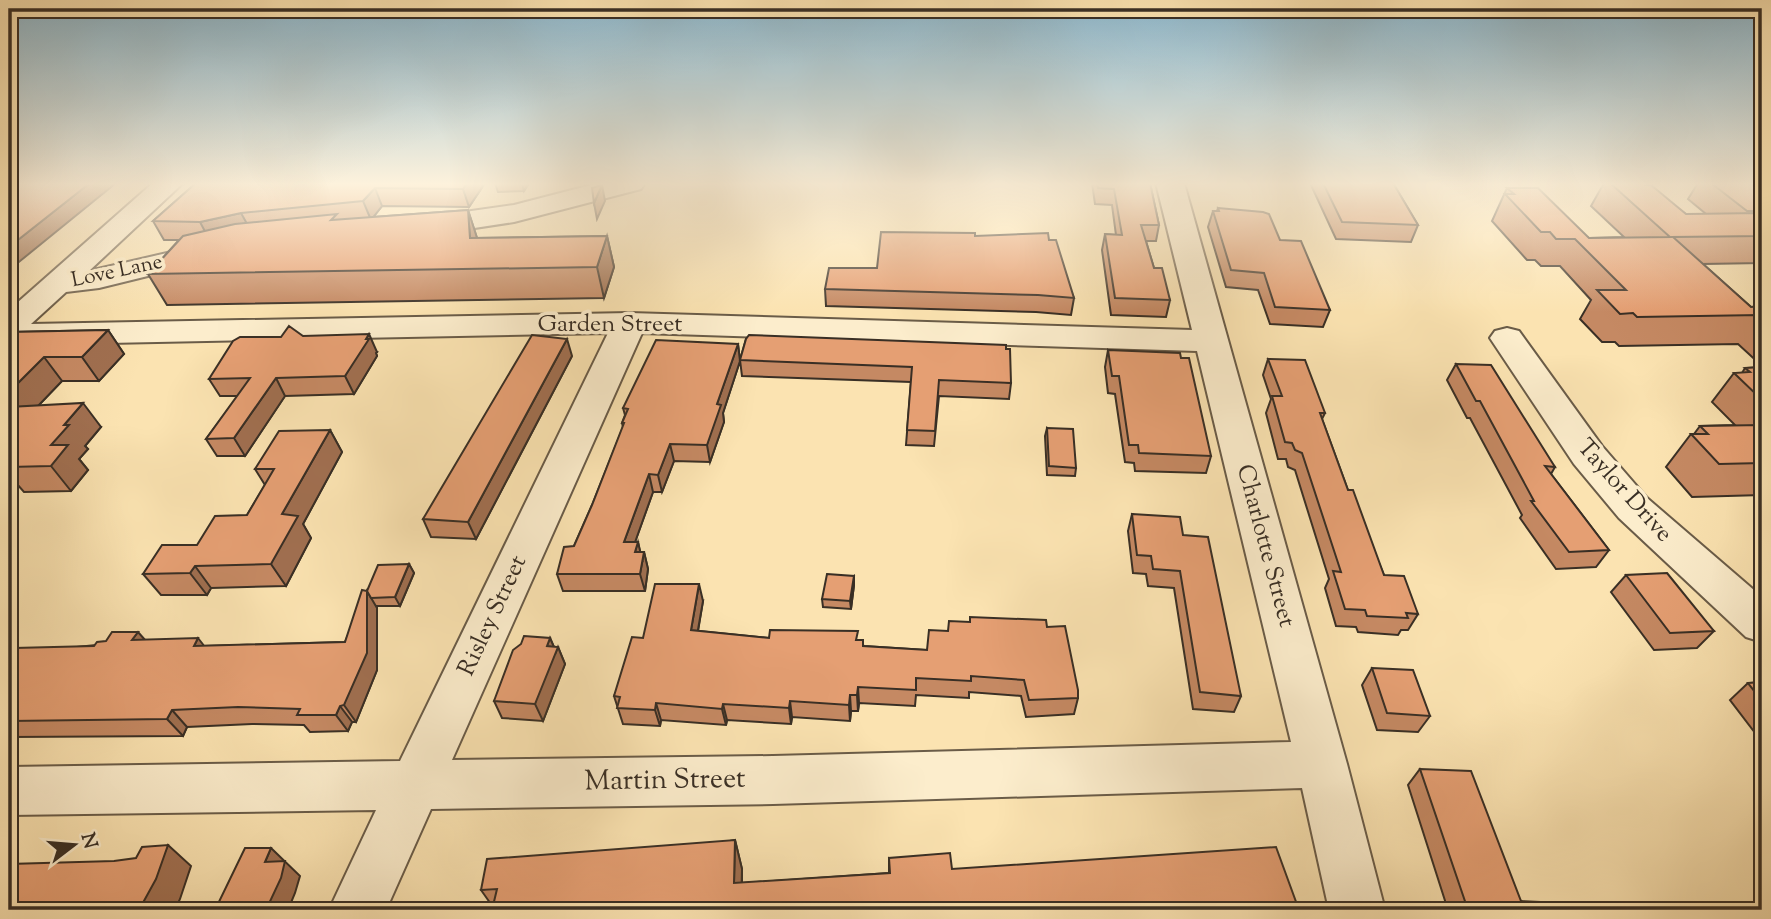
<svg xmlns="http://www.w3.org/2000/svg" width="1771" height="919" viewBox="0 0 1771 919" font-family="'Sorts Mill Goudy',serif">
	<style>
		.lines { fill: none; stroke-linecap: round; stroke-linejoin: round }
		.minor-casing { stroke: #6a5c48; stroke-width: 4 }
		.minor { fill: #fcedcc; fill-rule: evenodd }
		.wall { fill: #c58963; stroke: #392f25; stroke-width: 2 }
		.shaded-wall { fill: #a06f50; stroke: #392f25; stroke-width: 2 }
		.building { fill: #e59f73; stroke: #392f25; stroke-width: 2 }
		.labels { text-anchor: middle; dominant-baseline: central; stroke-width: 7; stroke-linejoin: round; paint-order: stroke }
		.far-street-label { font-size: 21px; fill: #392f25; stroke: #fcedcc }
		.street-label { font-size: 24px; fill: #392f25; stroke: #fcedcc }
		.near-street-label { font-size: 28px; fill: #392f25; stroke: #fcedcc }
	</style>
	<rect width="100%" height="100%" fill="#fbe3b1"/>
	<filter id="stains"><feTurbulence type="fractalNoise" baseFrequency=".00286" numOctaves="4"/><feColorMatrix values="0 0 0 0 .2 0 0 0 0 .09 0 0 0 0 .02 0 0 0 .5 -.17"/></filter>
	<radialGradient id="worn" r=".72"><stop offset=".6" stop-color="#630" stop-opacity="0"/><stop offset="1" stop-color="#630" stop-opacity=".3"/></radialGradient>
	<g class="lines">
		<defs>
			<path id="minor" d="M153,183H183L89,271L206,244L217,247L221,253L217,259L99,288L66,292L31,324L630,313L1192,330L1156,183H1184L1347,764L1385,910H1329L1302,788L773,804L431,809L386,910H329L376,810L9,815V767L400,761L608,333L9,345V310ZM642,333L1197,351L1291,742L773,756L452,760Z
				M599,183H645L641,189L514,222L422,236L412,233L407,227L412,221L422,218L514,205Z
				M1507,328L1519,331L1602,446L1647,498L1762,597V642L1746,637L1619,518L1574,464L1490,338L1495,331Z"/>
		</defs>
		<!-- minor casing -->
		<use href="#minor" class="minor-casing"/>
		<!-- minor -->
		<use href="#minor" class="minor"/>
	</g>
	<!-- wall -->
	<path class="wall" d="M196,183H485L469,207L382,206L373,217L468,210L477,238L607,236L614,267L604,298L167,305L148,274L179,240H164L153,221Z
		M495,183H529L524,191L498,192Z
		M1092,183H1150L1159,225L1156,241H1146L1154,268L1170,300L1166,317L1111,315L1102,250L1105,234L1116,235L1112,205L1095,204Z
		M1310,183H1393L1418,225L1411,242L1336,239Z
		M1604,183H1643L1686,214H1706L1688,199L1698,183H1750L1762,192V263L1703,264L1751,307L1762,306V366L1738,344L1619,346L1615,342H1602L1580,319L1591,300L1560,266H1541L1535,260H1527L1492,221L1507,188L1589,238L1624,237L1591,206Z
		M1218,208L1280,240L1330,310L1323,327L1270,324L1258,290L1226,287L1208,227L1213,211H1217Z
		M975,236L1049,240L1074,298L1071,315L1036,312L826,306L825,289Z
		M108,330L124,354L99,381H62L38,406L101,427L85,446L88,449L79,459L88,470L71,491L24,492L9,475V332Z
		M303,336L377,352L376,353L377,356L354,394L285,396L245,456H217L206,439L238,396H220L209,379Z
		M746,339L1011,383L1009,399L939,396L934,446L906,445L911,382L742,376L740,360Z
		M738,344L740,361L723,413L724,422L710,462L674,461L662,492H653L635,542H638L640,552H644L648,569L645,591H563L557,574L574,546L592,505L623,427L622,423L625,415L623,408Z
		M1108,350L1211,456L1206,473L1135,471L1134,463L1125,462L1115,394L1108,393L1105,367Z
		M572,356L476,539L431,537L423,519Z
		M1268,359L1325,413L1322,419L1348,490L1384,575L1418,614L1408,630H1401L1398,635L1358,632L1356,627L1336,626L1325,588L1329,579L1295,470L1288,467L1286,459H1278L1266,413L1271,399L1263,375Z
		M1456,364L1555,467L1551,474L1609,550L1596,567L1556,569L1520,518L1522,515L1470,418H1467L1447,380Z
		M1762,367V495L1692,497L1666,467L1691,434H1694L1700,426L1735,425L1712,402L1734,373H1742L1745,368Z
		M1047,428L1076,468L1075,476L1047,475L1045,436Z
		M330,430L342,452L303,524L311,538L286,586L211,588L207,595H161L143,574L197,545L247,515L265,485L255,469Z
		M1132,514L1183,535L1241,696L1234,712L1193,709L1174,588L1148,586L1146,574L1133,573L1128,531Z
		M409,564L414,573L400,606H376L377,608V670L356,722H352L348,731L310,732L304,725L252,724L187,727L183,736L9,737V654L145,640L204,646L345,642L367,591Z
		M1626,575L1714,631L1697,648L1654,650L1611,592Z
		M854,576V585L851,609L823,607L822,599Z
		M703,601L698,631L769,638L858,640L864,646L927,650L948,631L1047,627L1078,698L1074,714L1026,717L1021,696L969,692V698L916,695L915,706L859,703L858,711H851L850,721L792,717L791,724L727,720L726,725L661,720L660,726L623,724L614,696L643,638Z
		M550,638L554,647H558L565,664L543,721L502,718L494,701Z
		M1372,668L1430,716L1418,732L1377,730L1362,685Z
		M1762,682V742L1730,700L1748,683Z
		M1420,769L1521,901L1544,910H1448L1408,785Z
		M735,840L742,869V883L889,873V858L952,869L493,907L481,890Z"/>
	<!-- shaded-wall -->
	<path class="shaded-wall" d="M90,183H116L9,270V247Z
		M467,183H485L469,207L463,189Z
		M522,183H529L524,191Z
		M602,185L605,201L597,219L594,203Z
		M375,188L382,206L371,220L363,201Z
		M468,210L478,241L470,238Z
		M241,213L251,231L210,241L200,222Z
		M607,236L614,267L604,298L597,267Z
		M108,330L124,354L99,381L82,357Z
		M369,334L377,352L376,353L377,356L354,394L345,376Z
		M567,339L572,356L476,539L468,522Z
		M738,344L740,361L723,413L724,422L710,462L707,445L717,404Z
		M44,357L62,381L12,433L9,429V392Z
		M276,378L285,396L245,456L234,438Z
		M83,403L101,427L85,446L88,449L79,459L88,470L71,491L51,466V445L64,425Z
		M330,430L342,452L303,524L311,538L286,586L271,564L282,514Z
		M670,444L674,461L662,492L658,475Z
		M649,474L653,492L629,559L624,542Z
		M638,542L642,559L635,552Z
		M644,552L648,569L645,591L640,574Z
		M409,564L414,573L400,606L395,597Z
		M195,566L211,588L207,595L190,573Z
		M854,576V585L851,609L850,601Z
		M699,584L703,601L695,647L691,630Z
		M367,591L377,608V670L356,722L344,705Z
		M138,632L153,649L132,640Z
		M198,638L212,656L194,646Z
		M550,638L556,652L558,647L565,664L543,721L535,704L547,646Z
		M858,687L859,703L858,711L857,695Z
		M850,695L851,711L850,721L849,705Z
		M790,701L792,717L791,724L789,708Z
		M656,703L661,720L660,726L655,710Z
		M723,704L727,720L726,725L722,709Z
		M340,706L352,722L348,731L336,715Z
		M172,710L187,727L183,736L167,719Z
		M735,840L742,869L741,910L734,883Z
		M168,845L191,866L180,899L175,910H139Z
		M271,848L300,876L295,893L288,910H266L265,862Z"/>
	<!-- building -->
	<path class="building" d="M9,183H90L9,247Z
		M196,183H467L463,189L375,188L363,201L241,213L200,222L153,221Z
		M1097,183H1150L1159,225H1141L1154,268H1162L1170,300L1115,298L1105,234L1122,235L1114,189L1098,188Z
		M1323,183H1393L1418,225L1342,222Z
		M1610,183H1643L1645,185H1651L1686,214L1759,213L1762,216V236L1673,237L1751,307L1762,306V317L1760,315L1637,317L1633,313L1620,314L1597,290H1626L1575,239H1556L1550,232H1541L1505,194H1514L1507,188H1538L1589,238L1670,237Z
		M1711,183H1750L1762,192V211H1747Z
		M602,185L594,203L592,188Z
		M1218,208L1263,212L1269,214L1280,240L1301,241L1330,310L1275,307L1264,273L1231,270L1213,211H1219Z
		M468,210L470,238L607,236L597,267L148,274L183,236L235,224L337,214L331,220Z
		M881,232L975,233V236L1048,233L1049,240H1056L1074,298L1038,295L825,289L829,268H877Z
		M289,326L303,336L369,334L366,339H369L345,376L276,378L234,438L206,439L250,378L209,379L233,341L240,337H281Z
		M108,330L82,357H44L9,392V332Z
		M532,335L567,339L468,522L423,519Z
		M749,335L1006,345V349H1010L1011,383L939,380L935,431L907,430L912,367L740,360L746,339Z
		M656,340L738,344L717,404L721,405L707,445L670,444L658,475L649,474L624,542H638L635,552H644L640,574H557L564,547L574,546L592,505L624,423H622L628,409L623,408Z
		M1108,350L1180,353L1181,358H1189L1211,456L1139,453L1138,445H1129L1119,376H1112Z
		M1268,359L1305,360L1325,413H1320L1348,490H1353L1384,575L1404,576L1418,614L1406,613L1408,618L1367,616L1365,610L1345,609L1333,571L1341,572L1302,453L1295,450L1292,443L1285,442L1272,396H1282Z
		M1456,364L1491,365L1555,467L1545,466L1609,550L1569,552L1531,501H1534L1480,401H1476Z
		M1762,367V400L1734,373L1750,372L1745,368Z
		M83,403L64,425H69L51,445H68L51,466L9,467V460L13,456H9V453L15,446H9V407Z
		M1762,425V463L1719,464L1691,434H1708L1700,426Z
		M1047,428L1073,429L1076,468L1049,466Z
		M330,430L282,514L298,516L271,564L195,566L190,573L143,574L162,545H197L215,516L247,515L274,469H255L279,431Z
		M1132,514L1180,517L1183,535L1208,537L1241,696L1200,692L1180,571L1153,569L1151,556L1137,555Z
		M409,564L395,597L371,598L367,591L378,565Z
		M1667,573L1714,631L1670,633L1626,575Z
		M827,574L854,576L850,601L822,599Z
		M655,584H699L691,630L769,638L770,630L858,631L856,640H863V646L927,650L929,630L948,631L949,621L970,622V617L1046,620L1047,627L1065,626L1078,690V698L1029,700L1024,680L971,676V681L916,678V690L858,687L857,695H850L849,705L790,701L789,708L723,704L722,709L656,703L655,710L617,708L620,697L614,696L632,637L643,638Z
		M362,590L367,591V653L344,705L340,706L336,715H297L300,709L238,707L172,710L167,719L9,721V654L14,648L94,646L97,642L106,641L112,632H138L132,640L198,638L194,646L345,642Z
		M524,636L550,638L547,646L558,647L535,704L494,701L513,650L521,644Z
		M1372,668L1413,670L1430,716L1387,713Z
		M1762,682V701L1748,683Z
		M1420,769L1471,771L1521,901L1540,902L1544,910H1468Z
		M735,840L734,883L890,873L889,858L950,853L952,869L1276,847L1299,910H492L497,889L481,890L487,859Z
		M168,845L156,879L139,910H9V864L114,861L136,858L142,847Z
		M245,848H271L265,862L285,861L281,878L266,910H215Z"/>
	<!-- sky -->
	<linearGradient id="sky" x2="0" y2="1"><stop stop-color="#8bb8cf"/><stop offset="0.59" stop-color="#fdf2dc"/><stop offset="1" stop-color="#fdf2dc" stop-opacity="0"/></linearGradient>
	<rect width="1771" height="312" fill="url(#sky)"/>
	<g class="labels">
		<!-- far-street labels -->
		<g class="far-street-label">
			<text transform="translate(117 272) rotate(-12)">Love Lane</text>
		</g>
		<!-- street labels -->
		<g class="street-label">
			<text x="610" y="325">Garden Street</text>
			<text transform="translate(1624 491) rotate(48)">Taylor Drive</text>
			<text transform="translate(1265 546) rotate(75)">Charlotte Street</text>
			<text transform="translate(493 616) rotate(-65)">Risley Street</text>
		</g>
		<!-- near-street labels -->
		<g class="near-street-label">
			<text transform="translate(665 781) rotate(-1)">Martin Street</text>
		</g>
	</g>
	<!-- margin -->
	<rect width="1771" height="919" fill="none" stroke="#fbe3b1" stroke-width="35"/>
	<rect x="10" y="10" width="1750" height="898" fill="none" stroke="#392f25" stroke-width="3.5"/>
	<rect x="18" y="18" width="1736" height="884" fill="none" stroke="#392f25" stroke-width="2"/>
	<!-- north arrow -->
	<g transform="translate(74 845) rotate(74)" stroke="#fcedcc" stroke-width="5" paint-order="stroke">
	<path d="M0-5L12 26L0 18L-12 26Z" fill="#392f25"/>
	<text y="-10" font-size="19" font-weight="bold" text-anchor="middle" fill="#392f25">N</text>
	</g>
	<rect width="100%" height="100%" filter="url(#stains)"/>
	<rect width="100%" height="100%" fill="url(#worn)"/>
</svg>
